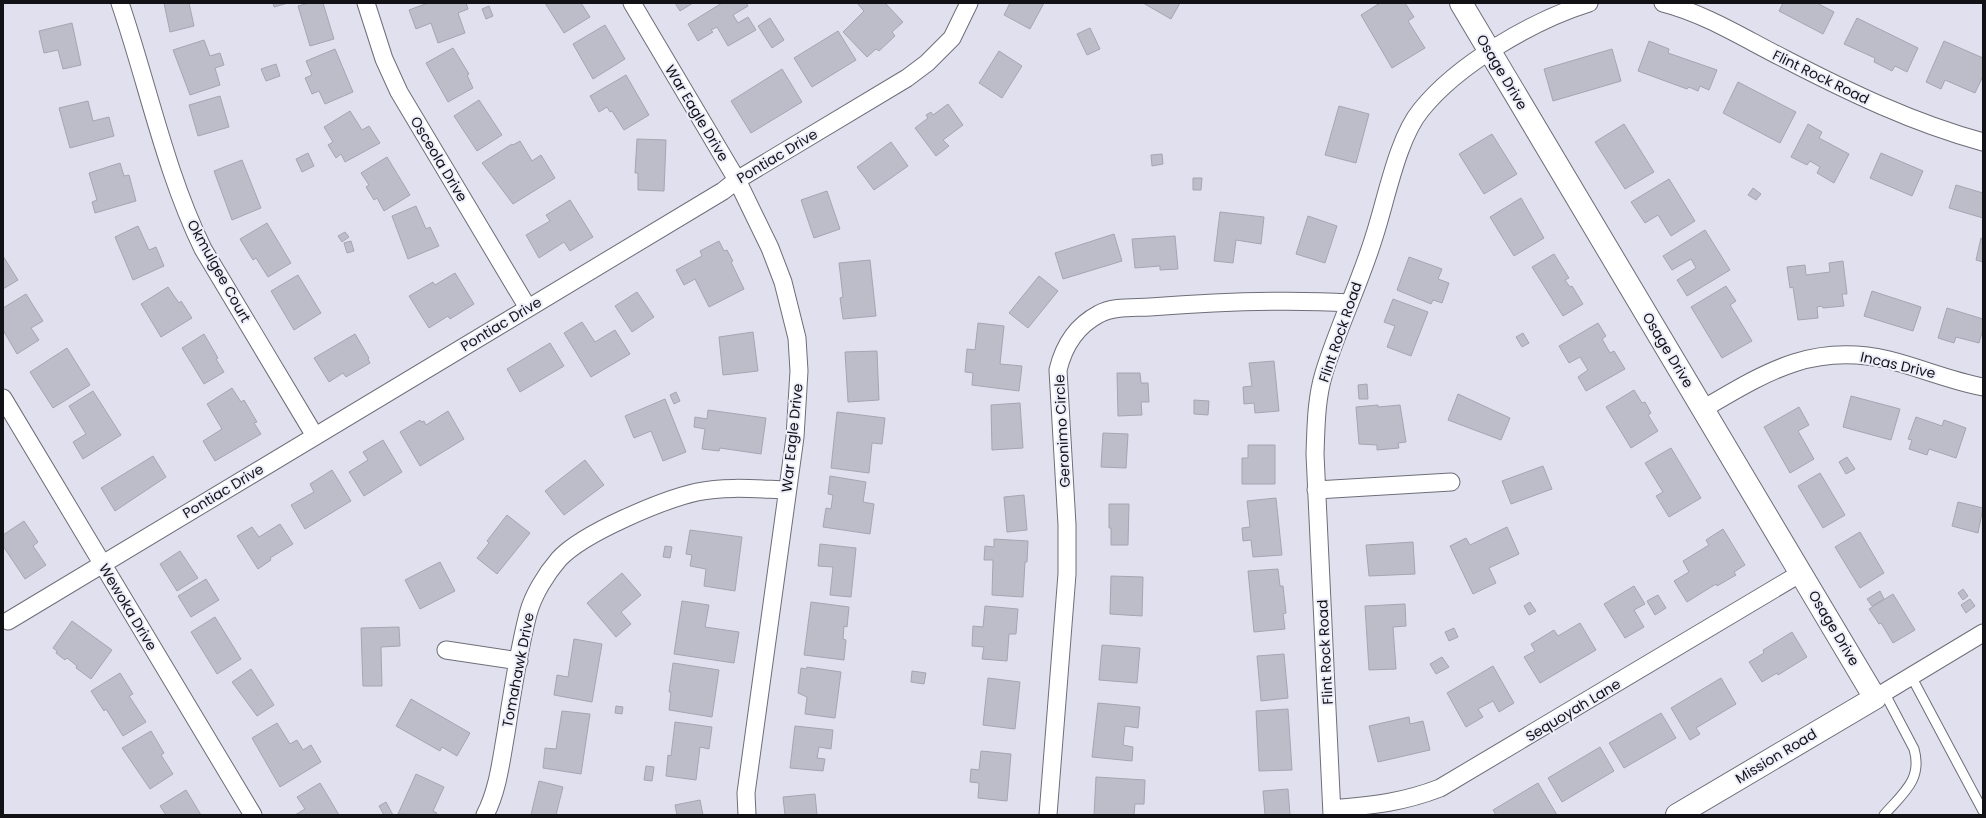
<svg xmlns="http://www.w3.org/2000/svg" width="1986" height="818" viewBox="0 0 1986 818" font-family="Poppins,sans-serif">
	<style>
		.building { fill: #bdbdca; stroke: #a6a6b2 }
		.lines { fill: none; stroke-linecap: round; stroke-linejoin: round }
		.service-casing { stroke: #6e6e7a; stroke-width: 11 }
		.minor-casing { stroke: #6e6e7a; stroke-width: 19 }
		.tertiary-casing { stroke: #6e6e7a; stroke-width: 24 }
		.service { stroke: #fff; stroke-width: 9 }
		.minor { stroke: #fff; stroke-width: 17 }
		.tertiary { stroke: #fff; stroke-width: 22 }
		.labels { text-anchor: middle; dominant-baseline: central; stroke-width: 4; stroke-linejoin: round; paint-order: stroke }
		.street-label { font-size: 14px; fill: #111116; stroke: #eeeefb }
	</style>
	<rect width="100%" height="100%" fill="#e0e0ee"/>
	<!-- building -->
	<path class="building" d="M164,3H189L194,26L170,32Z
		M273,3H288L274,7Z
		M309,3H323L334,39L310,46L298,6Z
		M428,3H466L468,9L458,13L465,33L438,43L431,23L416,29L409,10Z
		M545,3H581L590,17L564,33Z
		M675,3H693L680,11Z
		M722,3H746L748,6L733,15L738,23L748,17L756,30L728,46L717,27L711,30L713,32L698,41L688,24Z
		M857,3H885L903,22L892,32L895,36L879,51L876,49L867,57L843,32L864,11Z
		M1010,3H1044L1030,29L1004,15Z
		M1143,3H1180L1171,19Z
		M1380,3H1405L1414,17L1408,21L1425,48L1392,68L1361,15Z
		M1783,3H1817L1834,12L1823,34L1779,11Z
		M489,6L493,16L486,19L482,9Z
		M770,18L784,40L772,48L758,26Z
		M1857,18L1918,48L1907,72L1895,66L1892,71L1874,62L1875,58L1844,44Z
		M72,23L81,65L63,69L58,50L44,53L39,31Z
		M605,25L625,59L593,79L573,44Z
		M1090,28L1100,49L1087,55L1077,34Z
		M838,31L856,60L812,87L794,58Z
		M204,40L210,56L220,53L224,65L215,68L220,85L190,95L173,50Z
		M1649,41L1669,49L1668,53L1717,70L1709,90L1700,86L1698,91L1689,87L1687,89L1638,71Z
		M1944,41L1983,58V76L1975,93L1945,80L1941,89L1926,82Z
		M453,48L469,74L467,75L473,88L448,102L426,63Z
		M335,49L353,92L325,104L319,91L312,94L305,78L312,75L306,61Z
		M1612,49L1621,81L1553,101L1544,69Z
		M999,51L1022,66L1002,98L979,83Z
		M276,64L280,76L266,81L261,69Z
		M782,69L802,102L751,133L731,101Z
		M626,75L649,115L624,130L612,111L610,112L607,107L599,112L590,96Z
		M1738,82L1796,112L1780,143L1723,113Z
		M220,96L229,127L198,136L189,105Z
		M479,100L502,135L477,151L454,116Z
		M88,101L93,121L109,117L114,136L70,148L59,108Z
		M948,104L963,125L943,140L949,146L936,156L915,128L928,118L926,115L931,112L933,115Z
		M1339,106L1369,114L1356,163L1325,155Z
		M350,111L362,130L369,126L380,143L345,162L341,154L336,158L328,145L333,142L324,127Z
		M1624,124L1654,172L1625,189L1595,142Z
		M1808,124L1822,132L1819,138L1849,154L1834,183L1817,173L1820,167L1810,161L1807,165L1791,157Z
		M1492,134L1517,174L1484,194L1459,154Z
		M637,139L666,140L664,191L638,190V173H635Z
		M520,141L532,161L541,155L555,178L513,204L482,163L512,144L513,145Z
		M891,142L908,166L874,190L857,167Z
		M308,153L314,166L302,172L296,159Z
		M1881,153L1923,171L1912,196L1870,178Z
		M1162,154L1163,164L1152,166L1151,155Z
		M387,157L410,195L384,211L377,198L374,200L366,187L369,185L361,173Z
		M242,160L261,208L232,220L214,171Z
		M120,163L124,176L129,175L136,201L95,213L92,202L97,200L89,173Z
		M1193,178H1202L1201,190H1193Z
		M1669,179L1695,221L1671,236L1658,215L1645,223L1631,202Z
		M1956,185L1983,193V218L1949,208Z
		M1753,188L1761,194L1756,200L1748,195Z
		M827,191L840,229L814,238L801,200Z
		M1521,198L1544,238L1514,256L1490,217Z
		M570,200L593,237L570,251L564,242L539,258L526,235L550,221L546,215Z
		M416,206L426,229L430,227L439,246L408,259L392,216Z
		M1220,212L1264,217L1261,244L1236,240L1233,263L1214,261Z
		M1308,216L1337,226L1325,263L1296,254Z
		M267,223L291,263L268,277L256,258L253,260L240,239Z
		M138,226L149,250L156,247L164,266L133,280L115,237Z
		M1705,230L1730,270L1687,296L1677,280L1696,268L1691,259L1672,270L1663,256Z
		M345,232L349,237L342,242L338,236Z
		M1114,234L1122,261L1063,279L1055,253Z
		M1175,236L1178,269L1160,270V266L1135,268L1132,239Z
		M1981,238L1983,239V262L1976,260Z
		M351,241L354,251L347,253L344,243Z
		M719,241L724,251L727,250L733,261L731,262L744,289L709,307L695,279L684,285L676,270L702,256L700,251Z
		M1554,254L1569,278L1565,280L1570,287L1572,286L1583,304L1563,316L1532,267Z
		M3,256L18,280L3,289Z
		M1409,257L1442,269L1438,279L1449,283L1442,303L1433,300L1431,304L1397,290Z
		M870,260L876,316L843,319L840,298L843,297L839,263Z
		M1843,261L1847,294H1842L1844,306L1823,308L1822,306L1817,307L1818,318L1798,320L1793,287L1790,288L1787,267L1805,265L1806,275L1830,272L1829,263Z
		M455,273L474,304L450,319L448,316L429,328L409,296L433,282L435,285Z
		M298,275L321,313L294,330L271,291Z
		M1039,276L1058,291L1028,328L1009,313Z
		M1726,286L1736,301L1730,305L1752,341L1722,358L1691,307Z
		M168,287L179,303L181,301L192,318L161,337L141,304Z
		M1872,291L1921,307L1913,331L1864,316Z
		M637,292L654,317L632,332L615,306Z
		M26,294L43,321L31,328L39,340L17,354L3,330V308Z
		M1393,299L1428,312L1411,356L1387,347L1395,326L1384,322Z
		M1947,308L1983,319V329L1979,343L1956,337L1954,343L1938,338Z
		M582,322L595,342L615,330L630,354L591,377L564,333Z
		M978,323L1004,326L1000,364L1022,366L1019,391L972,385L973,373L965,372L967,349L975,350Z
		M1598,323L1606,336L1602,339L1610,353L1614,351L1625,369L1586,391L1578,377L1588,370L1580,357L1569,363L1559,346Z
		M753,332L758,371L723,375L719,337Z
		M1523,333L1529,343L1522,347L1516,337Z
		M204,334L218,358L216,359L224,372L204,384L182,348Z
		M355,334L369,358L368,359L370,363L346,377L343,373L329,382L314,358Z
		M550,343L564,366L520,392L507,369Z
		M67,348L90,385L53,408L30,372Z
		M877,351L879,400L848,402L845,352Z
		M1274,361L1279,411L1255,413L1254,403L1244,404L1243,387L1252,386L1249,363Z
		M1117,373H1140L1141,383H1148L1149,402H1141L1142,415L1118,416Z
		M1367,384L1368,399H1359L1358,385Z
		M232,388L241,402L244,400L257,422L254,423L261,434L215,461L203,441L222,429L207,404Z
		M1634,390L1642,403L1645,402L1651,413L1648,415L1658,431L1631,448L1606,407Z
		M93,391L121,435L83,459L73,442L86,434L69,406Z
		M676,392L680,401L674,404L670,395Z
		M1458,394L1510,418L1501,440L1448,420Z
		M1851,396L1900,409L1891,440L1843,427Z
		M665,399L686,452L663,461L651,431L634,438L625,416Z
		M1194,400L1209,401L1208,415L1194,414Z
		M1020,403L1023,448L992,450L991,405Z
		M1378,405V407L1400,405L1406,442L1398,443L1399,448L1377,450V445L1359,444L1356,407Z
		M1799,407L1809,425L1798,431L1814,459L1790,473L1764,427Z
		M708,410L766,418L761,454L720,448L719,451L702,449L705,429L694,427L695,417L707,419Z
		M448,411L464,439L420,466L400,432L420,420L421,422L424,421L426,425Z
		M837,412L885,418L882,444L872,443L869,473L831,468Z
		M1916,417L1942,426L1944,420L1966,428L1956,458L1929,449L1927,455L1909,449L1912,440L1908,439Z
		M1103,433L1128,434L1126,468L1101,467Z
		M383,440L402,472L364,496L349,472L368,460L363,452Z
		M1248,445H1275V484H1242V458H1248Z
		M1671,448L1701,498L1669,517L1656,496L1663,492L1645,463Z
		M153,456L166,477L115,511L101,488Z
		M1847,457L1855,469L1846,474L1839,462Z
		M585,460L604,485L564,515L545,491Z
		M1543,466L1552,489L1511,504L1502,481Z
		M332,470L351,501L305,529L291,505L314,492L310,484Z
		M1820,473L1845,515L1823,528L1798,486Z
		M830,476L866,482L863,502L874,504L870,534L823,527L826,508L831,509L833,495L828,494Z
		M1024,495L1027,530L1007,532L1004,497Z
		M1276,498L1282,555L1253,557L1251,540L1243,541L1242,528L1250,527L1247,501Z
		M1958,502L1983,508L1978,533L1952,526Z
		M1109,504H1129L1128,545H1111V528H1109Z
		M507,515L530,533L497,574L477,558L489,543L487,541Z
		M24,521L38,542L33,546L46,565L25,579L3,546V535Z
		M280,524L293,544L270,558L271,560L258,569L237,536L252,527L259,537Z
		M1507,527L1519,554L1489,568L1496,583L1473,594L1450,546L1466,538L1470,545Z
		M1723,529L1745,565L1734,572L1736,575L1717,586L1716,584L1687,602L1674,581L1689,572L1683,561L1709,545L1706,540Z
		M690,530L742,537L735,591L704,586L706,569L690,566L692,555L686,554Z
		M1860,532L1884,573L1860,588L1835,547Z
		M994,539L1028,541L1027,562H1025L1023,597L992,595L993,560H984L985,546L994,547Z
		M1413,542L1415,574L1369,576L1366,545Z
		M820,544L856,548L851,597L830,595L833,567L818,566Z
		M665,546L672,547L670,558L663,557Z
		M180,551L198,578L177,591L160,564Z
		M440,562L455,591L420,609L405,580Z
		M1278,569L1280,586H1283L1286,613L1283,614L1285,629L1254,632L1248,571Z
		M622,573L641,595L621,612L631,624L616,637L587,603Z
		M1111,576L1143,577L1142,616L1110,614Z
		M206,579L219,600L191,617L178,596Z
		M1634,586L1645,604L1634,610L1644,627L1625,638L1604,604Z
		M1963,589L1968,596L1963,600L1958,593Z
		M1880,591L1884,599L1872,606L1867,599Z
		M1893,594L1915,630L1893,643L1881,623L1879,624L1869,609Z
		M1658,595L1666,608L1655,615L1647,601Z
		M1970,599L1975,606L1966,613L1961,605Z
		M682,601L709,605L705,627L739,632L734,663L674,654Z
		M811,602L849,607L847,627L844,626L843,639L846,640L844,660L804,655Z
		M1530,602L1536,611L1529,615L1524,606Z
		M1405,604L1406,626L1393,627L1396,669L1369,670L1365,606Z
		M985,606L1018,609L1016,634H1009L1007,661L982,659L984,647L972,646L973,626L983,627Z
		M215,617L241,659L217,674L191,632Z
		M72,621L112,650L91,679L76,668L77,666L67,658L65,660L56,653L57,651L53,648Z
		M1580,623L1596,650L1540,683L1524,657L1535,651L1531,644L1554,630L1558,636Z
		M399,627L400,646L381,647L382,686H363L361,628Z
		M1454,628L1458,637L1449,641L1445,632Z
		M1792,632L1807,657L1778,675L1777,673L1762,682L1749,662L1764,653L1763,650Z
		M574,639L602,644L592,702L554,695L557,675L568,677Z
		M1102,645L1140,648L1137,683L1099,680Z
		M1284,654L1288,698L1261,701L1257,656Z
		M1442,657L1449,667L1436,674L1430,664Z
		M673,663L719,670L712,717L669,710L671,692H669Z
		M1493,666L1514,703L1499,712L1493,701L1478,709L1483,717L1466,727L1447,693Z
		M807,667L841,672L835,718L805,714L807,697L798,693L801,668L806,669Z
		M251,669L274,705L257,716L232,682Z
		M912,671L926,673L924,684L911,682Z
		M120,673L133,694L129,696L146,722L123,736L106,709L104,711L91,691Z
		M988,678L1020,682L1015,729L983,725Z
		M1721,678L1736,704L1696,728L1700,734L1690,740L1671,708Z
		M411,699L470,733L457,756L442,747L440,751L396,726Z
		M1098,703L1140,707L1138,728L1125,726L1123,745L1133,747L1132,761L1092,757Z
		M616,706L623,707L622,714L615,713Z
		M1288,709L1292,770L1259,771L1256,711Z
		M562,711L590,714L581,774L543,768L545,748L556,749Z
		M1661,713L1676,738L1624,768L1609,743Z
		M1409,717L1410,724L1423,721L1430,750L1378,762L1369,726Z
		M675,722L712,727L709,749L700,747L696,780L666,776L668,755L671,756Z
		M277,723L290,744L297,740L303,750L311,745L321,762L280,787L252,738Z
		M795,726L833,730L831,749L819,747L817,758L825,759L823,771L790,768Z
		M151,731L164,753L161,755L173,774L150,789L122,748Z
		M1600,747L1614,771L1562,802L1548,778Z
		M981,751L1011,754L1007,801L978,798L979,783L970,782L971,769L979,770Z
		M646,766L654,767L652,781L644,780Z
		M416,774L444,787L433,811L437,813L436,815L398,814Z
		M1096,777L1145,780L1144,804H1135L1134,815H1094Z
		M539,781L563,787L556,815H531Z
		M320,783L339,815H295L305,809L297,797Z
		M1538,783L1557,815H1496L1493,810Z
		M1288,789L1290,815H1265L1263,791Z
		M186,790L201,815H166L160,806Z
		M815,794L817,815H785L783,797Z
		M700,800L703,815H677L675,805Z
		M386,802L393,815H384L379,806Z"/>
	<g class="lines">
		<defs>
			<path id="service" d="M1911,676L1983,811
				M1884,815C1902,794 1923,780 1914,749L1884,692"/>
			<path id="minor" d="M120,3C148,85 165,171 203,249L315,436
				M366,3L384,59L399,92L528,308
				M632,3L737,180L770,248L783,282L797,338L799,371L795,437L746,793L747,815
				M1663,3C1706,14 1745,39 1785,59C1849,92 1913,123 1983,142
				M3,398L253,815
				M1703,409C1766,372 1813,342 1889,360C1921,368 1951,381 1983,387
				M1316,490L1451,482
				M8,621L723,191L737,180L907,78L927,63L952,38L969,3
				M446,650L519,661
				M1875,698L1983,633
				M1332,809C1373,805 1401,803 1440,788L1801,573
				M485,815C498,790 501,761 506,733C512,694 518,653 528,614C533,595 546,574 559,559C583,533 662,500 697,492C727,486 757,489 787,490
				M1048,815L1067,574V525L1058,370C1064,345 1076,326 1099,314C1113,306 1134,308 1150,307C1216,302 1283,299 1350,303
				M1332,815L1315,454C1316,427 1316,399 1324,373C1338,327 1360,283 1374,237C1386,201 1397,139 1421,110C1458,64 1532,21 1589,3"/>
			<path id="tertiary" d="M1461,3L1875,698L1677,815"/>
		</defs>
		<!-- service casing -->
		<use href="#service" class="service-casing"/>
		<!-- minor casing -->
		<use href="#minor" class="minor-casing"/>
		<!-- tertiary casing -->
		<use href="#tertiary" class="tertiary-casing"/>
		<!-- service -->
		<use href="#service" class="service"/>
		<!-- minor -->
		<use href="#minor" class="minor"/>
		<!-- tertiary -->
		<use href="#tertiary" class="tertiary"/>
	</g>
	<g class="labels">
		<!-- street labels -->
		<g class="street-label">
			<text transform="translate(1502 72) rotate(59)">Osage Drive</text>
			<text transform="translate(1821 77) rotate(26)">Flint Rock Road</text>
			<text transform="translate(697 113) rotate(59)">War Eagle Drive</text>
			<text transform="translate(777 156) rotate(-31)">Pontiac Drive</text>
			<text transform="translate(439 159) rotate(59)">Osceola Drive</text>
			<text transform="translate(219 271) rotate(61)">Okmulgee Court</text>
			<text transform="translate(501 324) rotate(-31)">Pontiac Drive</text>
			<text transform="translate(1340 332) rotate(-71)">Flint Rock Road</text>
			<text transform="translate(1668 350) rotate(59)">Osage Drive</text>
			<text transform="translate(1898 365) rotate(13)">Incas Drive</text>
			<text transform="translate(1062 431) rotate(-93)">Geronimo Circle</text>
			<text transform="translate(792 438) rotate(-84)">War Eagle Drive</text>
			<text transform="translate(223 491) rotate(-31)">Pontiac Drive</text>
			<text transform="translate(128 607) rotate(59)">Wewoka Drive</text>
			<text transform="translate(1834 628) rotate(59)">Osage Drive</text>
			<text transform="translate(1325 652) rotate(-93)">Flint Rock Road</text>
			<text transform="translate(518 670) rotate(-79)">Tomahawk Drive</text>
			<text transform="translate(1573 710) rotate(-31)">Sequoyah Lane</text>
			<text transform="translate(1776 756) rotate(-31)">Mission Road</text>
		</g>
	</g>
	<!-- border -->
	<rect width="1986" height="818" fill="none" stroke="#111116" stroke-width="8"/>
</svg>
